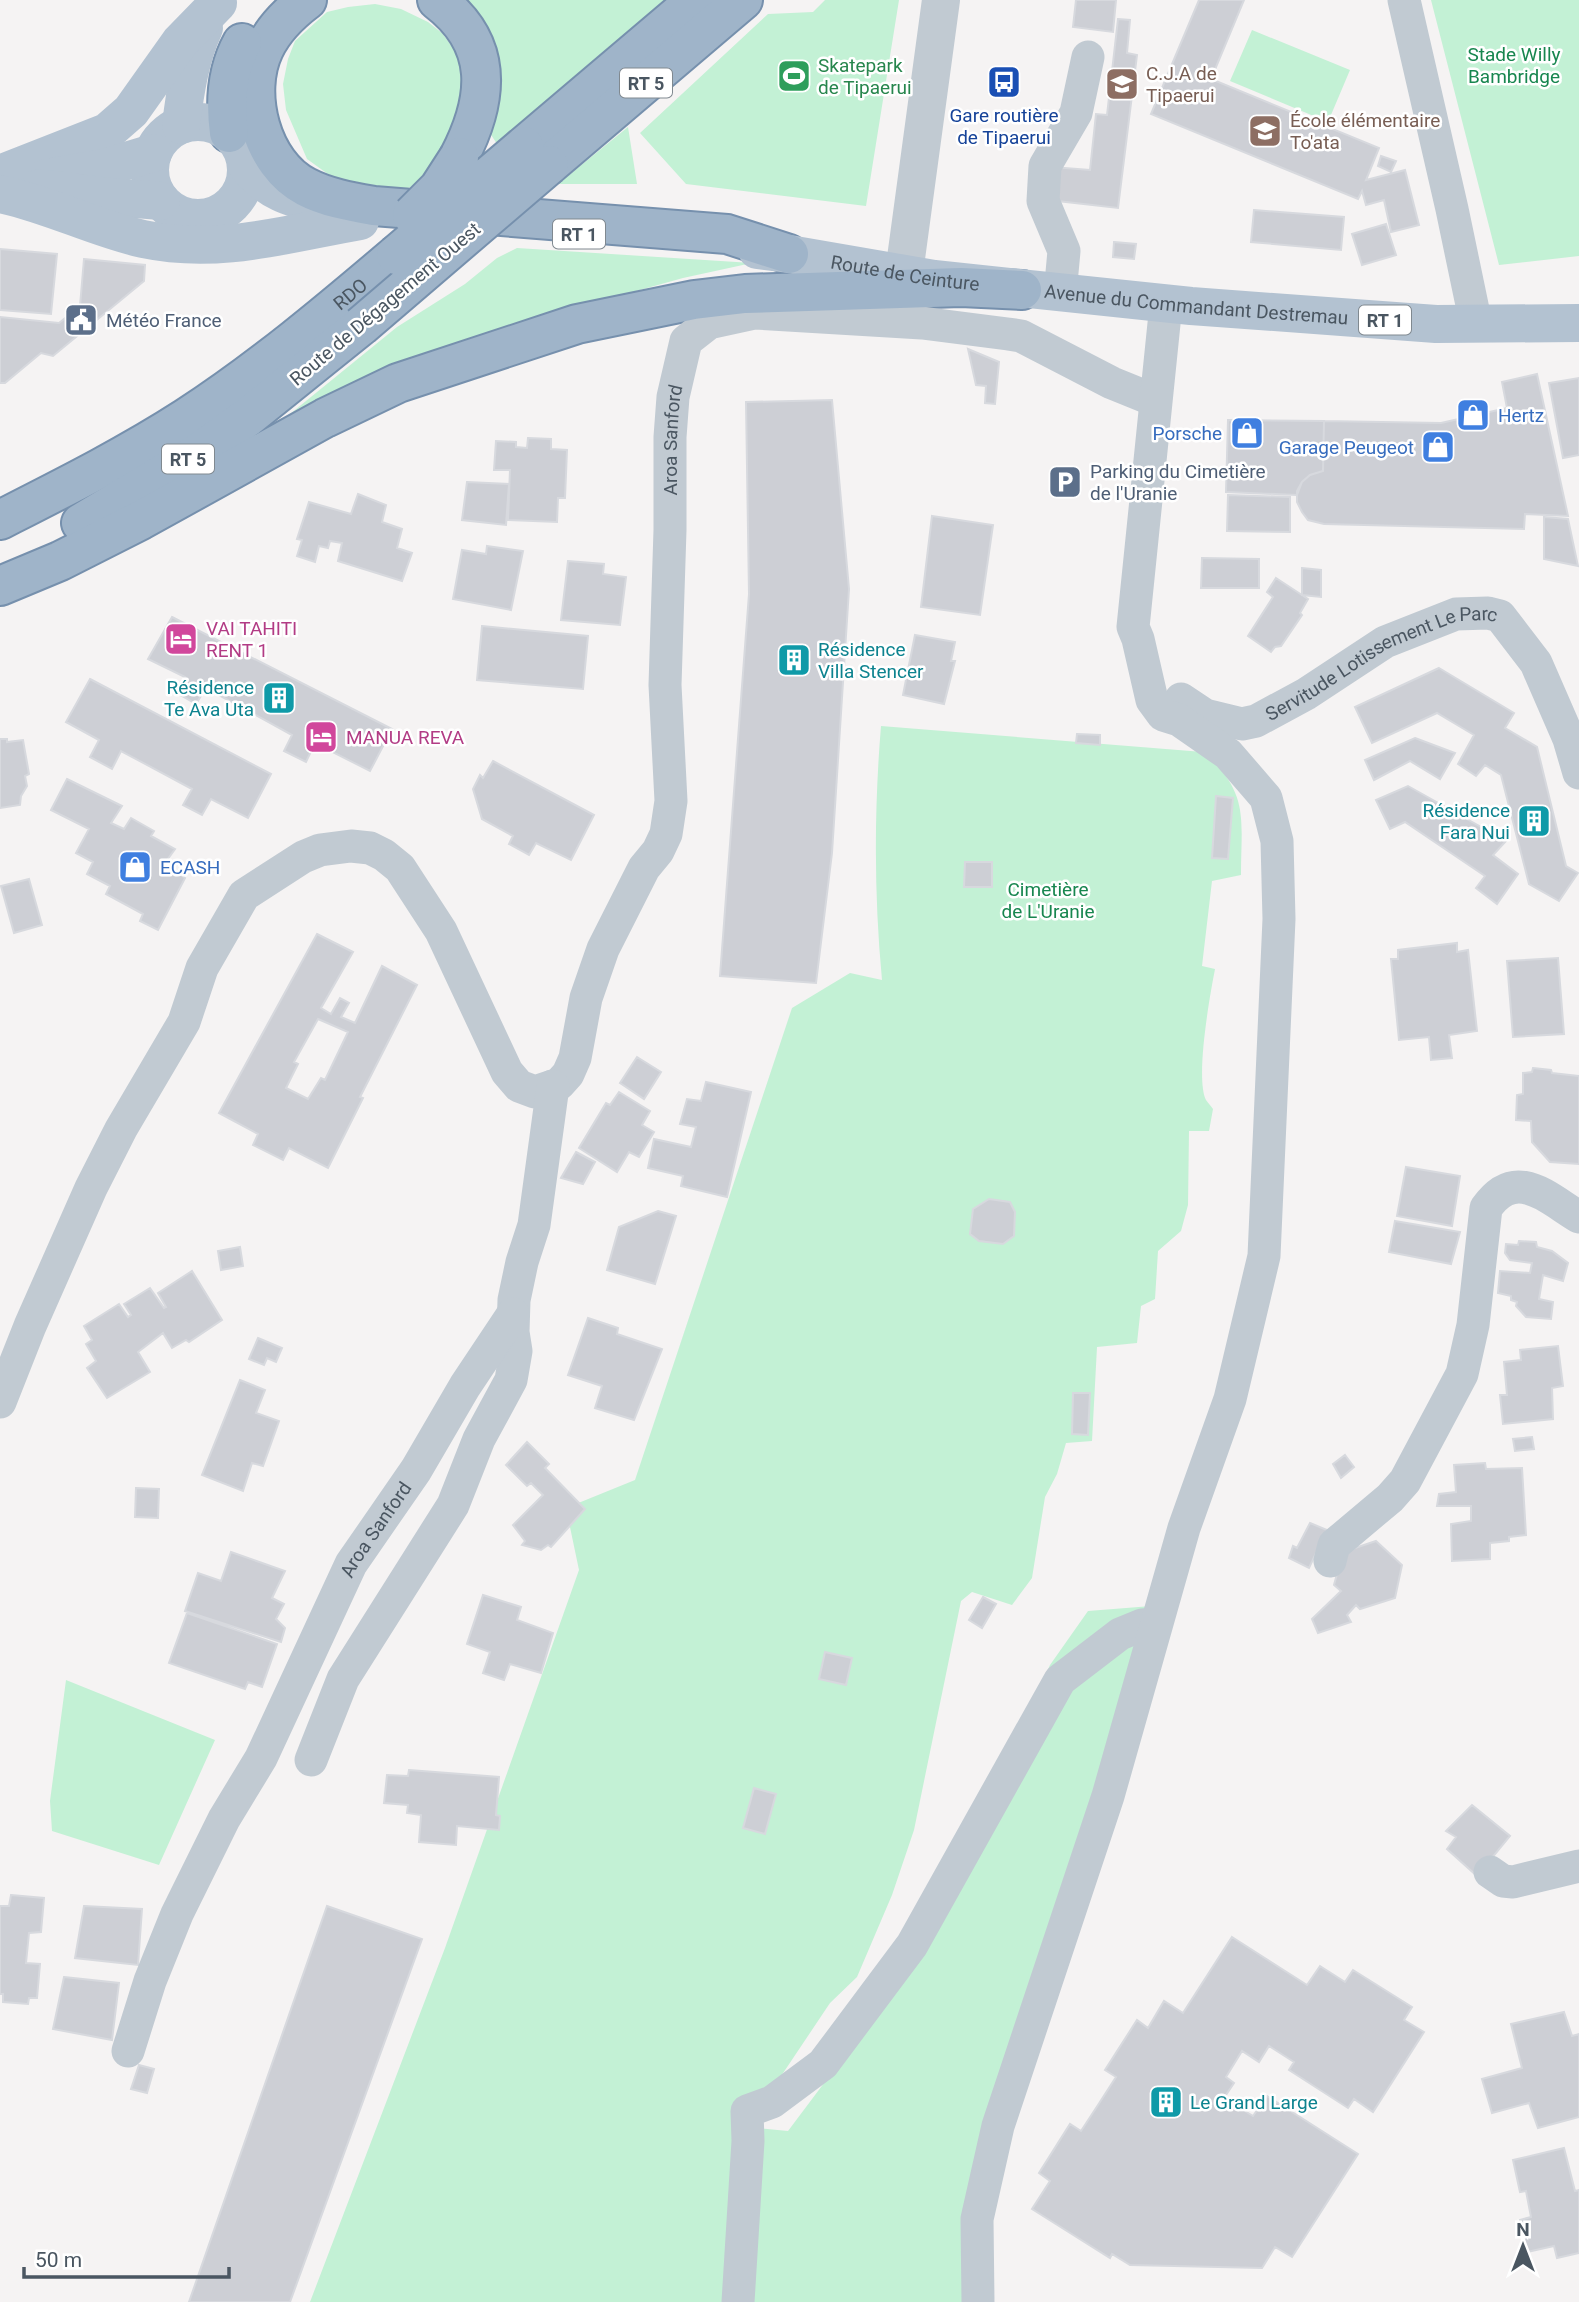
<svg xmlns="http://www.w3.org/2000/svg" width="1579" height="2302" viewBox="0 0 1579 2302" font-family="Roboto,sans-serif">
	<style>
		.green { fill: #c3f1d5 }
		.building { fill: #cdcfd5; stroke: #d7d9de; stroke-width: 2; fill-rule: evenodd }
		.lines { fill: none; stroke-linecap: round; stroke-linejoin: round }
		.trunk-casing { stroke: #7690ad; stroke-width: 42 }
		.minor { stroke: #c1cad2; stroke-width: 33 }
		.tertiary { stroke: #c1cad2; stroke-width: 38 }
		.primary { stroke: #b3c2d1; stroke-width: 38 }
		.trunk { stroke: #9fb4c9; stroke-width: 38 }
		.trunk-bridge-casing { stroke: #7690ad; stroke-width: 42; stroke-linecap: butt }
		.trunk-bridge { stroke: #9fb4c9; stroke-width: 38 }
		.labels { text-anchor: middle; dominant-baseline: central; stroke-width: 5; stroke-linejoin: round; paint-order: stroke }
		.shield { fill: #fff; stroke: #808990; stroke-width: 2 }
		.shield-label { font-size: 18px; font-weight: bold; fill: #4a5661 }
		.park-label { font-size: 19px; fill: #17864f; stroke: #fff }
		.leisure-label { font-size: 19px; fill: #27864d; stroke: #fff; text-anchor: start }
		.education-label { font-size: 19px; fill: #785e54; stroke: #fff; text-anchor: start }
		.transit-label { font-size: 19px; fill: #164399; stroke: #fff }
		.street-label { font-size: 19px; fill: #4a5661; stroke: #fff }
		.service-label { font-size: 19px; fill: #4e5e75; stroke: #fff; text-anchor: start }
		.shop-label { font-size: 19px; fill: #366cbe; stroke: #fff; text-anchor: start }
		.hotel-label { font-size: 19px; fill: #b23c85; stroke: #fff; text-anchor: start }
		.culture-label { font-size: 19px; fill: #0d838f; stroke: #fff; text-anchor: start }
	</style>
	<rect width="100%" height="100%" fill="#f5f3f3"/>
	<!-- green -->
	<path class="green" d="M452,0H671L497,144L488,130C500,109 506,67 492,45C482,29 465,15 452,0Z
		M825,0H899L866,206L686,184L640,133L768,14L813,12Z
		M1431,0H1579V256L1499,265Z
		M375,4L401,9L428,22L442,33L457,53L468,98L427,179L404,190H382L339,182L307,159L286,110L283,84L288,59L295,41L327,12L348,7Z
		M1252,30L1350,70L1328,122L1230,81Z
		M628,127L637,184H558Z
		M517,248L752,263L683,278L586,305L252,445L397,327L465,284L497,258Z
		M881,726L1203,752C1250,793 1241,818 1241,875L1212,881L1202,966L1215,969C1210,995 1195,1078 1206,1100C1208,1103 1211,1106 1213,1109L1209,1131H1189L1188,1205L1181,1231L1158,1251L1155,1299L1141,1306L1137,1343L1097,1347L1092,1441L1066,1443L1057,1474L1045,1497L1032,1578L1012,1605L972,1592L961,1601L914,1830L892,1895L857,1977L830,2003L747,2127L788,2131L909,1970L1050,1665L1088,1611L1164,1605L1023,2044L979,2302H310L445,1948L579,1570L566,1508L635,1480L792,1008L850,973L882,980C874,896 874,810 881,726Z
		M66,1680L215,1740L159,1865L52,1831L50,1801Z"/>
	<!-- building -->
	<path class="building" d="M1076,0H1116L1113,32L1073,27Z
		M1199,0H1244L1211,79L1379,148L1366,180L1405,170L1419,225L1391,232L1384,200L1366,205L1362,191L1358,199L1151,114Z
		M1118,19L1130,20L1127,53L1137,55L1118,208L1049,200L1053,167L1090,170L1096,114L1107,115Z
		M1381,156L1396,161L1391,172L1378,166Z
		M1254,210L1344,217L1341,250L1251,242Z
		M1386,224L1396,255L1362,265L1352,234Z
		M1114,242L1136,244L1134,259L1113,257Z
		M0,249L57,254L51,314L0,310Z
		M84,259L145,265L144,281L53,356L41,353L5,383H0V317L59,323L80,306Z
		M968,349L999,362L995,404L985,403L986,386L976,385Z
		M1537,374L1568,516L1525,514L1524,529L1324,524L1308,520L1302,512L1297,502V491L1302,482L1310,475L1323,471L1324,421L1441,423L1507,408L1502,382Z
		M1579,378V455L1563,458L1549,383Z
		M832,400L849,589L832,853L816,983L720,976L749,594L746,402Z
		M1228,420L1324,421L1323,471L1310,475L1302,482L1297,495L1226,492Z
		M528,438L551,439V449L567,450L565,498H558L557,522L508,520L510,470H494L496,441L516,442V447L527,448Z
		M467,482L509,484L506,525L462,520Z
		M358,494L386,505L382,522L402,529L397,548L412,553L402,581L338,561L342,543L330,541L328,548L319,546L315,562L297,556L302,540L297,539L309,502L351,514Z
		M1228,495L1290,497V532L1227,531Z
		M932,516L993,525L980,615L921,607Z
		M1544,517L1568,519L1578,566L1544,559Z
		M487,546L523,551L511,610L453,599L462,550L486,554Z
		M1202,558L1259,559V588H1201Z
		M568,561L604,564L603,574L626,577L620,625L561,620Z
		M1302,568L1321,570V597L1302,595Z
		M1276,578L1308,599L1300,613L1302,615L1281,646L1275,647L1271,652L1248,636L1273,597L1267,592Z
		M172,617L392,729L370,771L315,743L306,762L284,751L292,735L206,688L196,704L177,693L185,677L148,659Z
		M482,626L588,636L583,689L477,680Z
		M915,635L955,642L951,661H955L944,704L903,695Z
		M1439,668L1514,713L1505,728L1537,747L1566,866L1578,873L1559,901L1529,884L1501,775L1485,765L1476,776L1458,764L1474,735L1437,713L1372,743L1355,707Z
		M90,679L271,774L248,818L211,799L202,815L183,805L192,789L121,751L112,769L90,757L99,740L66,722Z
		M1077,734L1100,735V745L1076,743Z
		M1415,738L1455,753L1440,779L1410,761L1374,780L1365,760Z
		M0,739H7V742L23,740L29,774L25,776L27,786L21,796L20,805L0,808Z
		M493,761L594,815L571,860L536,843L529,855L509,844L513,836L482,819L473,789L480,775L483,778Z
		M67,779L122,806L111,823L124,829L131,818L154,831L151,836L175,849L165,863L185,878L158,930L140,921L143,914L106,894L110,886L87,874L93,862L76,853L89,829L51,810Z
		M1408,786L1506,841L1493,855L1518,874L1497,904L1476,888L1485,876L1405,822L1390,829L1376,800Z
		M1216,796L1233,798L1228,859L1212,858Z
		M965,862H992V887H964Z
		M29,879L42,925L14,933L1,886Z
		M317,934L353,952L321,1008L331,1014L340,998L349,1003L341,1017L355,1023L382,966L417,985L360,1097L363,1098L328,1168L289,1148L283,1160L253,1145L258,1134L219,1113ZM318,1019L348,1032L325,1080L321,1078L308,1099L286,1088L298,1064L294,1062Z
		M1457,943V952L1468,950L1477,1031L1449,1035L1452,1058L1431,1060L1429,1037L1399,1040L1391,959H1398V950Z
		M1558,958L1564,1034L1513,1037L1507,961Z
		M637,1057L661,1072L644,1099L620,1083Z
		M1533,1068L1551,1070L1552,1073L1579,1076V1164L1550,1162L1532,1142L1531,1121L1516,1120L1517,1095L1523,1094V1073L1532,1072Z
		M706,1082L751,1092L727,1197L681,1186L683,1176L648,1168L654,1139L691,1147L696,1127L680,1124L687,1099L701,1101Z
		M619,1092L650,1111L642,1125L654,1132L639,1157L629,1152L617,1172L579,1148L606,1103L610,1105Z
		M576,1152L595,1162L583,1184L561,1178Z
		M1406,1167L1460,1176L1452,1226L1397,1216Z
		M989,1199L1010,1202L1015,1212L1014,1236L1003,1244L979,1241L970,1234L973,1209Z
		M658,1211L676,1216L655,1284L607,1270L619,1227Z
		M1395,1221L1460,1232L1451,1264L1389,1252Z
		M1519,1241L1536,1242L1537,1247L1552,1251L1568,1263L1563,1281L1543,1275L1539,1299L1553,1302L1551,1319L1526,1317L1516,1306L1517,1302L1511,1300V1296L1498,1293L1500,1271L1530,1273L1532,1263L1510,1260L1505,1253L1506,1244L1518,1245Z
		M240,1247L243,1266L221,1270L218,1251Z
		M192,1271L222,1320L189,1342L186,1340L172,1348L163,1333L138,1352L150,1372L107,1398L87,1368L96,1361L86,1344L92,1340L84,1326L119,1304L128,1317L131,1315L124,1304L150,1288L164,1308L166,1307L158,1293Z
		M588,1318L618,1328L617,1334L662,1349L634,1420L595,1408L602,1386L568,1375Z
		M258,1338L282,1348L276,1362L267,1358L264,1365L249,1359Z
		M1558,1346L1563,1386L1552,1388L1553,1419L1503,1424L1500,1395H1507L1504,1362L1521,1360L1520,1350Z
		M240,1380L265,1390L256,1413L279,1421L263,1466L252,1463L243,1491L202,1475Z
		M1073,1393H1090L1088,1435L1072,1434Z
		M1532,1437L1534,1449L1515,1451L1513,1439Z
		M527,1442L549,1464L545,1468L585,1509L551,1547L548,1545L541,1550L522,1545L525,1541L513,1525L543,1495L531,1483L527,1486L506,1465Z
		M1345,1455L1354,1467L1341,1478L1333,1464Z
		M1485,1463L1486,1469L1522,1468L1526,1535L1509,1537V1541L1490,1543V1559L1452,1561L1451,1524L1471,1521V1506H1437L1439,1494L1456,1492L1454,1465Z
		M136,1488L159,1489L158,1518L135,1517Z
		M1310,1523L1327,1530L1309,1568L1289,1558L1293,1546L1297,1548Z
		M1376,1541L1402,1565L1395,1598L1360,1609L1356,1605L1347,1615L1351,1622L1318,1633L1312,1619L1341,1591L1334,1585L1343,1552Z
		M231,1552L285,1571L272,1598L284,1604L276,1619L285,1628L281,1642L185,1611L198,1573L221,1581Z
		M483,1595L521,1607L517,1620L553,1633L541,1673L510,1664L504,1680L483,1673L490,1652L467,1644Z
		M983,1597L996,1604L982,1628L969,1620Z
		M187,1613L277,1644L262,1687L248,1682L245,1689L169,1663Z
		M825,1652L852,1658L846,1685L819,1679Z
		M409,1770L499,1777L496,1815L500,1816L499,1830L457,1826L456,1845L419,1842L421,1815L407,1813L408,1805L384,1803L387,1775L408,1776Z
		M754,1788L776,1794L765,1834L743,1828Z
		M1472,1805L1510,1836L1477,1876L1447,1849L1456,1837L1446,1831Z
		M11,1895L44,1898L41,1932L29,1933L26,1963L40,1964L37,1998H29L28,2004L3,2002V1994H0V1906H9Z
		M84,1906L142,1909L138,1965L75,1958Z
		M327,1906L422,1939L290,2302H189Z
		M1232,1937L1307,1985L1320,1966L1345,1982L1353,1970L1412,2007L1404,2020L1424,2032L1373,2112L1354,2099L1348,2108L1289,2070L1294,2062L1269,2046L1259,2062L1242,2051L1226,2077L1234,2083L1224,2098L1253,2116L1267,2096L1358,2154L1292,2257L1275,2247L1262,2268L1130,2265L1112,2254L1110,2258L1032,2209L1050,2181L1039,2173L1070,2124L1081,2131L1098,2105L1116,2077L1105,2070L1137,2020L1148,2028L1164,2001L1183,2013Z
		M64,1977L119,1983L112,2040L53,2029Z
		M1564,2012L1572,2036L1579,2034V2117L1538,2128L1529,2103L1492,2113L1482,2079L1522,2068L1511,2024Z
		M139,2065L154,2069L147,2093L131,2089Z
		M1564,2148L1575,2191L1579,2190V2253L1557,2258L1554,2246L1527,2252L1520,2220L1531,2217L1526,2191L1520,2192L1513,2160Z"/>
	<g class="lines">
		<defs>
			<g id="trunk">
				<path d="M307,0C291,12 273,30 264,49C243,93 261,164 306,187C327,198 351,202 374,206L727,234L789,254"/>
				<path d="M437,0C495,44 489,99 459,157"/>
				<path d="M229,133C225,103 227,70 242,43"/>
				<path d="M524,146L696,0"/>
				<path d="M549,165L743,0"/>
				<path id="s5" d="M0,520C63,488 127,456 186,418C260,370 329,312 396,255"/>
				<path d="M81,523L198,453L248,417L361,326"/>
				<path d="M0,586L60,561L141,520L325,418L398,383L577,324L694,300L745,294L961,287L1022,290"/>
			</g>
		</defs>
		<!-- trunk casing -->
		<use href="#trunk" class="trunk-casing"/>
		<!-- minor -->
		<g class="minor">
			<path d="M1404,0L1452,209L1476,324"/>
			<path d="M1060,294L1064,251L1043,201L1045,166L1076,113L1088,57"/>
			<path id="s1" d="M1181,699L1205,715L1242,724L1256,721L1306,694L1385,642L1456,614L1488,613L1500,616L1536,663L1569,739L1579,773"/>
			<path id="s2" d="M0,1402L30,1326L91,1188L121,1129L184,1022L202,968L244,895L303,857L320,850L351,846L370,848L384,855L400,868L441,931L507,1072L519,1086L535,1092L559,1084L568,1074L575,1058L586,998L603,949L644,868L658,851L666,834L671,801L665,685L670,530V437L673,397L686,341L709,323L755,313L922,323L1008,334L1021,336L1112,383L1154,400"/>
			<path d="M1330,1561L1334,1545L1390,1498L1405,1481L1462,1374L1473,1325L1486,1208C1516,1165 1547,1198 1579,1217"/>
			<path d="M311,1760L343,1679L453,1505L479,1439L511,1380L516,1351L513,1332L514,1300L522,1262L534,1225L553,1086"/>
			<path d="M1490,1872L1503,1881L1513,1882L1579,1866"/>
			<path id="s3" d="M128,2051L150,1981L177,1914L224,1819L261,1758L351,1564L416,1470L465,1386L513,1314"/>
			<path d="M738,2302L748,2141L747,2111L772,2102L823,2064L912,1945L1060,1680L1120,1634L1142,1625L1155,1624"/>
			<path d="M978,2302L977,2219L998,2126L1108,1796L1184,1528L1230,1399L1264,1256L1279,919L1277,841L1266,798L1228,754L1179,720L1163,715L1152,700L1138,639L1133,627L1166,304"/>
		</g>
		<!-- tertiary -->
		<path class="tertiary" d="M904,273L941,0"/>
		<!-- primary -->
		<g class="primary">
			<circle cx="198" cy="170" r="48"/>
			<path d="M181,125C185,93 190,58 204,28"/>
			<path d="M246,164C270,196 299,200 335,210"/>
			<path d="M0,174L107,132L131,111L180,42L218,3"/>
			<path d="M46,178L103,168L153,153"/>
			<path d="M40,188L110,197L161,201"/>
			<path d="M0,194C49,204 94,228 143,239C219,255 286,234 360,221"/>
			<path id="s4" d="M757,250L789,254L934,279L1191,306L1436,324L1579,323"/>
		</g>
		<!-- trunk -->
		<use href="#trunk" class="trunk"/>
		<defs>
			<path id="trunk-bridge" d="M412,215L439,188L459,157
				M396,255L524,146
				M361,326L549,165"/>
		</defs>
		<!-- trunk-bridge casing -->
		<use href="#trunk-bridge" class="trunk-bridge-casing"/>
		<!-- trunk-bridge -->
		<use href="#trunk-bridge" class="trunk-bridge"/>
	</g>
	<!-- icons -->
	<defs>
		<symbol id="stadium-square" viewBox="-11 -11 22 22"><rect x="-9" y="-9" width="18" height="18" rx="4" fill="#2e9e5b" stroke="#fff"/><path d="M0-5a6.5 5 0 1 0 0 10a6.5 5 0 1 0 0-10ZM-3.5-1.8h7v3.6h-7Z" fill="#fff"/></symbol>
		<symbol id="bus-square" viewBox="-11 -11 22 22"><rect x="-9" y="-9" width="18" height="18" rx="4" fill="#1a4fb4" stroke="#fff"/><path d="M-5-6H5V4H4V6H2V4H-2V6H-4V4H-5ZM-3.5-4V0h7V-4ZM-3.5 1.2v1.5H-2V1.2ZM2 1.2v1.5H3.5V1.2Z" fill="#fff"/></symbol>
		<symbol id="school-square" viewBox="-11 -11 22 22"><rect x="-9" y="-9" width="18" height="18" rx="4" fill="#8d6e63" stroke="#fff"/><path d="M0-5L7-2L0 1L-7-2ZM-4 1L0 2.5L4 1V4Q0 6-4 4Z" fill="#fff"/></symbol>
		<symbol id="civic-square" viewBox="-11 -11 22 22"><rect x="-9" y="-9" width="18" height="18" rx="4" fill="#5c6f8a" stroke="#fff"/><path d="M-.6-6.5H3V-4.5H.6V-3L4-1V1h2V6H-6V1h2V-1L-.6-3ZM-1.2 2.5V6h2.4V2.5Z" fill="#fff"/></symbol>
		<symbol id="shop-square" viewBox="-11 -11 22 22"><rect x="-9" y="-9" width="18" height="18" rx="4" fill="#3f7fe0" stroke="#fff"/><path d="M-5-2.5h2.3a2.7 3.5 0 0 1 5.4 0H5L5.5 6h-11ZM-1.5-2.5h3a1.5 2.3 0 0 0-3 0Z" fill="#fff"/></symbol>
		<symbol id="parking-square" viewBox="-11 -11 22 22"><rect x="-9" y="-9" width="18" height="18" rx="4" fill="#5c6f8a" stroke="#fff"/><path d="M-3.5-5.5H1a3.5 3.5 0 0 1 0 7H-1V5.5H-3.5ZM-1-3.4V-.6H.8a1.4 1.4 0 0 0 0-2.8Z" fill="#fff"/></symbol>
		<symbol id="hotel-square" viewBox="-11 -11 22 22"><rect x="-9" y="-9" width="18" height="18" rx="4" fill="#d1479c" stroke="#fff"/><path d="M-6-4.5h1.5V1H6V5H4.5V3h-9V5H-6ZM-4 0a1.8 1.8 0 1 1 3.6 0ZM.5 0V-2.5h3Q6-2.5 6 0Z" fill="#fff"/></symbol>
		<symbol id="building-square" viewBox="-11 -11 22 22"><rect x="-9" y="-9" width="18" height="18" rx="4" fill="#0f9aa8" stroke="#fff"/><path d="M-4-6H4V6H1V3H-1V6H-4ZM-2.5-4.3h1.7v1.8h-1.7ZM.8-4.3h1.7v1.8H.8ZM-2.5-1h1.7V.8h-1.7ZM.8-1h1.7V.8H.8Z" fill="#fff"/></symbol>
	</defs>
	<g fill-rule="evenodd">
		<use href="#stadium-square" x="775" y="57" width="38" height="38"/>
		<use href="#bus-square" x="985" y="63" width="38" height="38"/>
		<use href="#school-square" x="1103" y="65" width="38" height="38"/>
		<use href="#school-square" x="1246" y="112" width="38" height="38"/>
		<use href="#civic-square" x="62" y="301" width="38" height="38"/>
		<use href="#shop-square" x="1454" y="396" width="38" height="38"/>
		<use href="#shop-square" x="1228" y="414" width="38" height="38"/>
		<use href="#shop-square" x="1419" y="428" width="38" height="38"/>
		<use href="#parking-square" x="1046" y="463" width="38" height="38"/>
		<use href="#hotel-square" x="162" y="620" width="38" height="38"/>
		<use href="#building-square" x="775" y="641" width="38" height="38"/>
		<use href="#building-square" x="260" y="679" width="38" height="38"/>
		<use href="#hotel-square" x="302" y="718" width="38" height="38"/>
		<use href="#building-square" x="1515" y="802" width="38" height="38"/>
		<use href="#shop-square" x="116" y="848" width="38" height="38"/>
		<use href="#building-square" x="1147" y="2083" width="38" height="38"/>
	</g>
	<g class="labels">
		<!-- shield labels -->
		<g class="shield">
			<rect x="620" y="68.5" width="52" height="29" rx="5"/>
			<rect x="553" y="219.5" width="52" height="29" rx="5"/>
			<rect x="1359" y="305.5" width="52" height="29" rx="5"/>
			<rect x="162" y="444.5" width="52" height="29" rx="5"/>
		</g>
		<g class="shield-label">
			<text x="646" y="83">RT 5</text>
			<text x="579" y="234">RT 1</text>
			<text x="1385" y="320">RT 1</text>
			<text x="188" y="459">RT 5</text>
		</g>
		<!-- park labels -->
		<g class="park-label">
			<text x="1514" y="54">Stade Willy<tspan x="1514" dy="22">Bambridge</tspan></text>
			<text x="1048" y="889">Cimetière<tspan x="1048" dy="22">de L'Uranie</tspan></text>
		</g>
		<!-- leisure labels -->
		<g class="leisure-label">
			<text x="818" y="65">Skatepark<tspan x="818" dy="22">de Tipaerui</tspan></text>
		</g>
		<!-- education labels -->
		<g class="education-label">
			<text x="1146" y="73">C.J.A de<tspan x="1146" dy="22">Tipaerui</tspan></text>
			<text x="1290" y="120">École élémentaire<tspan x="1290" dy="22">To'ata</tspan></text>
		</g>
		<!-- transit labels -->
		<g class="transit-label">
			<text x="1004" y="115">Gare routière<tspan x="1004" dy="22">de Tipaerui</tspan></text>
		</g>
		<!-- street labels -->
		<g class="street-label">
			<text stroke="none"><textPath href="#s4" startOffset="150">Route de Ceinture</textPath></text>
			<text stroke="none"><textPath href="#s5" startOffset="418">RDO</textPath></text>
			<text transform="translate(385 304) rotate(-40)">Route de Dégagement Ouest</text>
			<text stroke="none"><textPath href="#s4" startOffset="443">Avenue du Commandant Destremau</textPath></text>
			<text stroke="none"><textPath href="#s2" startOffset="1701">Aroa Sanford</textPath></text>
			<text stroke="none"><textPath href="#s1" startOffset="222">Servitude Lotissement Le Parc</textPath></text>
			<text stroke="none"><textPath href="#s3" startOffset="579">Aroa Sanford</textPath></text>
		</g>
		<!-- service labels -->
		<g class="service-label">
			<text x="106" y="320">Météo France</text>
			<text x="1090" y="471">Parking du Cimetière<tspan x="1090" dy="22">de l'Uranie</tspan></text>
		</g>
		<!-- shop labels -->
		<g class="shop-label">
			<text x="1498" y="415">Hertz</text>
			<text x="1222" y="433" text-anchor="end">Porsche</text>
			<text x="1414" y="447" text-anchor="end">Garage Peugeot</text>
			<text x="160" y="867">ECASH</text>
		</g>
		<!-- hotel labels -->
		<g class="hotel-label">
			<text x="206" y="628">VAI TAHITI<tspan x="206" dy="22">RENT 1</tspan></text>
			<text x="346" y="737">MANUA REVA</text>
		</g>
		<!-- culture labels -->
		<g class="culture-label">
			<text x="818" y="649">Résidence<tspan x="818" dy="22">Villa Stencer</tspan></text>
			<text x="254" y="687" text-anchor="end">Résidence<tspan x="254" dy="22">Te Ava Uta</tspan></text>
			<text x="1510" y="810" text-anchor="end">Résidence<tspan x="1510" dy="22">Fara Nui</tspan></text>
			<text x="1190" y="2102">Le Grand Large</text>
		</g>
	</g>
	<!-- north arrow -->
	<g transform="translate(1523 2246)" stroke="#ffffff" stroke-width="5" paint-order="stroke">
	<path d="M0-5L12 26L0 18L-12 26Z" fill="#4a5661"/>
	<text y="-10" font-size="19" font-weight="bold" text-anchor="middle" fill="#4a5661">N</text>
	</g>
	<!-- scale -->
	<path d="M24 2267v10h205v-10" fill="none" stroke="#4a5661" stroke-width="3.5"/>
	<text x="35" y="2267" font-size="21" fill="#4a5661" stroke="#ffffff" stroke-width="5" paint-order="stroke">50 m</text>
</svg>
